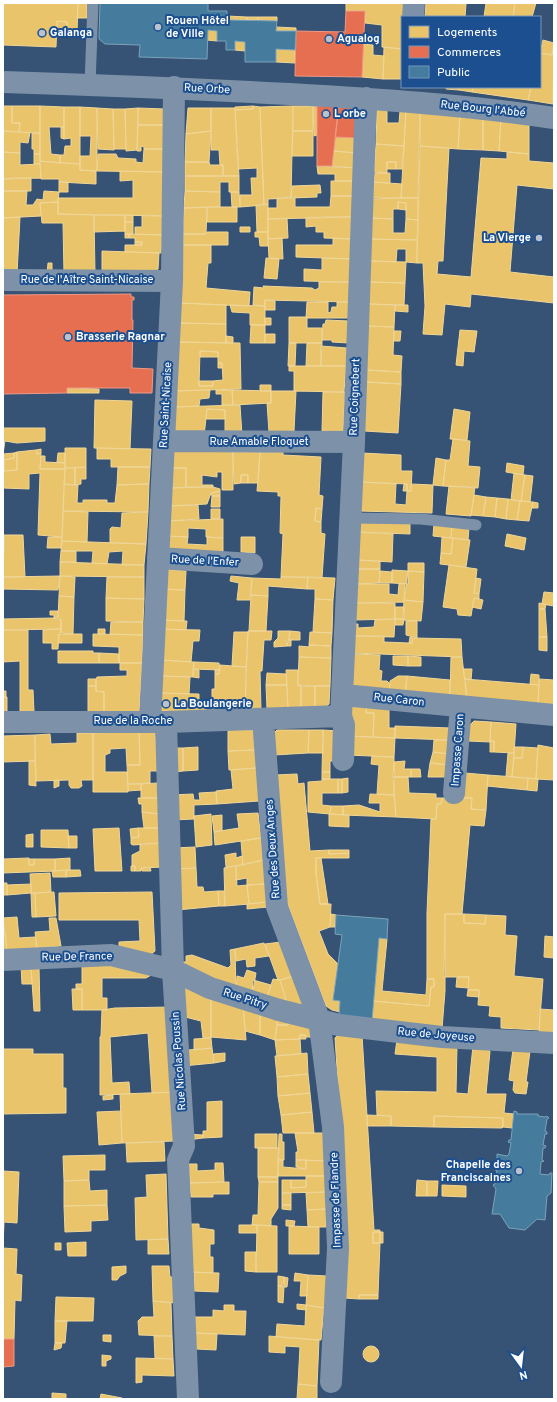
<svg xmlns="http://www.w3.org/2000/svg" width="557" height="1402" viewBox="0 0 557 1402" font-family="Overpass,sans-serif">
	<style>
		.homes { fill: #e9c46a; stroke: #f0d697; fill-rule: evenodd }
		.shops { fill: #e76f51; stroke: #ee9a85 }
		.public { fill: #457b9d; stroke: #7da3ba }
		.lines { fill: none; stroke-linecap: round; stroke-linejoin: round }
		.lane { stroke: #7d92a8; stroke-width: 11 }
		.street { stroke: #7d92a8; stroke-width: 22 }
		.poi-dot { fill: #b9c2ce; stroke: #1b4f8f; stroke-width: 1.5 }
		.labels { text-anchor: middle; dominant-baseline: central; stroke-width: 4; stroke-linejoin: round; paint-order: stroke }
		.poi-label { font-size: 11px; font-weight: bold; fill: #fff; stroke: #1b4f8f; text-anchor: start }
		.street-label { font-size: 11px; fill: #fff; stroke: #1b4f8f }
	</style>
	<rect width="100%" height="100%" fill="#365274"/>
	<!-- homes -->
	<path class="homes" d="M3,3H78L77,32H67V22L57,21L56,47L3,45Z
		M78,3H87V18H77Z
		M346,3H404V17H402V49L382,47V25L365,23V11H346Z
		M426,3L466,4L465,17H425Z
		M486,3H515L513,17H484Z
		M515,3H536L532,17H513Z
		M227,16L247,17V20H227Z
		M247,17H258V20H247Z
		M258,17H277V21L258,20Z
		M57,21L67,22V32L57,31Z
		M276,27L296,28V31H276Z
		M208,30L217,31V41L207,40Z
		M543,40L554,43L552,55L540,53Z
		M235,41L245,42V51L235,50Z
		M362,44L373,45V55L384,56L383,79L362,77Z
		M384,47L402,49V79H383Z
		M554,47L553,104L528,100L531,87H540V53L552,55Z
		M276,49L295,50V63L276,62Z
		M446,87H459V90L446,89Z
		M459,87H473L472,92L459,90Z
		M473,87H531L528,100L472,92Z
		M3,106H12V123H20L19,132L3,131Z
		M12,106H40V133L19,132L20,123H12Z
		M40,106L64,107V127H49L51,154L60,155V163L40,161Z
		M253,106L260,107L264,205L240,207V195H252L251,178H257V168L238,169L235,110L253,109Z
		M253,106V109L235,110V107Z
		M293,106H313V131H293Z
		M293,106L291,198L268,199V204L264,205L260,107Z
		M313,106H317V135L314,136Z
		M64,107H80V164L60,163V155H64L65,146H71V138L64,139Z
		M80,107L97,108V171L80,170V156H90L91,136H80Z
		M97,108L113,109L114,150L98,149Z
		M138,108L137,150L126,151L125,109Z
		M138,108L165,109L166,125H138Z
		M188,108H211V131L186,134Z
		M211,108H235L239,176H223V165H220L219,150H211Z
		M113,109H125L126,149H114Z
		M377,110H387V123H399L400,111H406L404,146L376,144Z
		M406,111H420L418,198H401Z
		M420,111L460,114L458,149L420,146Z
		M460,114L483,115V150L458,149Z
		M483,115L501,119L499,151L483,150Z
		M501,119L529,123V154L499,151Z
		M138,125H166V149H144V147L141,146V151H137Z
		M61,127H64V139L61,138Z
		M3,131L30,133L28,143L20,142V153L3,152Z
		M211,131L209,162H185L186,134Z
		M293,131H313V156H292Z
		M32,133H40V154H34V149H32Z
		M335,137L357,138L356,153L334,151Z
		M376,144L404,146L402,169H396V162H387V173L374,172Z
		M420,146L449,148L443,261H438L437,274L471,277L481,158L507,159V152L529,154V161L554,163V189L517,185L510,272L554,277V303L471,294L470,307L445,304L442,335L423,334L425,306L423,263H417Z
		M144,149H166L165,172L97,171L98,154H116L118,158L136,159V162L143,163Z
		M334,151L357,153L356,168L332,166Z
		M3,152L20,153V165L40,164L41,178L3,179Z
		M34,154H40V164H34Z
		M40,161L80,164V170L96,171V184L59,182V179H41Z
		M185,162H209L210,165H223V176H185Z
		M387,162H396V169H387Z
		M317,166L356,168L354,181H335V174H318Z
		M120,171L165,172L163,216L58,214V198H133V180L120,181Z
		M375,173H390V183L374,182Z
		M185,176H239V192H229V182H220V192L185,191Z
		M15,178H31V191H3V179Z
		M331,181H354V196H331Z
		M59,182H68V192H59Z
		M374,182L402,184L401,198L373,199Z
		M320,185L321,193H317V197L291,198L292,186Z
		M3,191H27L26,205H33L37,199L43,200L44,191L59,192L58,202L40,203L41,216L3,218Z
		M185,191L220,192V207L184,208Z
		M231,192H239L240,207H232Z
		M331,196H354L353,217L268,219V208H277V198L295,197V207H330Z
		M372,198H418V220L406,219V203L398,202V209H393V219L372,218Z
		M58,202V214L94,215L95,274H64L63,223H42L40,203Z
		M398,202L406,203V210L398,209Z
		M268,204V232H257L256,205Z
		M207,207L206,234H183L184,208Z
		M207,207H237V222H207Z
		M94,215H125V231L94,232Z
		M125,215H133V222H125Z
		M142,215L163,216L162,235L135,234V227H142Z
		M20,217L17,274L3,275V218Z
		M325,217H353L352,239L324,238V232H316V226L306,227V218Z
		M287,218L288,238L268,239V219Z
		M372,218L393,219V233H405L406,219L418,220L417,240L371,239Z
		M125,222H133V234H125Z
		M240,227H250V232H240Z
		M207,232H228V245H183V234H206Z
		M255,232H268V246H260L259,237H255Z
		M125,234H129V238H125Z
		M129,234L162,235L161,253L125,252V245H142V242H135V238H129Z
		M282,238L283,259L269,258L268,239Z
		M333,238L352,239L353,259L296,257V245H333Z
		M371,239L417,240V263L406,262V249H397L396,262L370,261Z
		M135,242H142V245H135Z
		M183,245H211V263H208L206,288L250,292L249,306L180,303Z
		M102,251L159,253L158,269L152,273L102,274Z
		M266,258L279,259L277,279L264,278Z
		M322,258L353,259L351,282L304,281V269L322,270Z
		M370,261L406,262L405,283L370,282Z
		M48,263H52V274H47Z
		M319,282H351L350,302L265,300V306L253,305L254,287L264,288L263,286L312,288L315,290L319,288Z
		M370,282L405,283L404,305L369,304Z
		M265,300L275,301V310H265Z
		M307,302H328V313L331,312L332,307H337V302H350L349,318H306Z
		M180,303L226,305V324L179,323Z
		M369,304L395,305L394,327L368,326Z
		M230,305L265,306V325H250V313L232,312Z
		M395,305H408V312L395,311Z
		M289,317H307V328H322V343H289Z
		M265,318H271V325H265Z
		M326,320L349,321L348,343L332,342V340H322L323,324H325Z
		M179,323L226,324V343L177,342Z
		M251,325H265V343H250Z
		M368,326L394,327L393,355L402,356L401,372L366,370Z
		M460,330L477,331L474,352L464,351L463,366L456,365Z
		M394,331H401L400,341H394Z
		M265,334H275V343H265Z
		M226,336L233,337V343H226Z
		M177,342L240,343L241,389L174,391ZM200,351L218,352V363H222L223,380L213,381V386H199Z
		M289,343H296L295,366H288Z
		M307,343H322L321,366H306Z
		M321,346L347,348L346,366H321Z
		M200,351L218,352V357H200Z
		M218,363H222V368H218Z
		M289,366H346L344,392L294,391V371H289Z
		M366,370L401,372V384L366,382Z
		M199,381H213V386H199Z
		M366,382L401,384L398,433L364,431Z
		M260,385H271V391H260Z
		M67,388L99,389V393H67Z
		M210,390L209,398L200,399L199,406L173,407L174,391Z
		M216,390H232L233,405H222V394H216Z
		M232,390L271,391V403L233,405Z
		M271,391H296L294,431L269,432L267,403H271Z
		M323,392H345L343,432L322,431Z
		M95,400L132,401L130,449L94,448Z
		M240,405L242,435L225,436V410L207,409L204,436L172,437L173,407Z
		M207,409L225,410V419H206Z
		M454,409L470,412L467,440L450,439Z
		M3,428H45V441L17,443L5,441L3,454Z
		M453,439L470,441L468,466L480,467L478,488L443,486L446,460H450Z
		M65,448H86V467L65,468Z
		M97,448L151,449L150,467H111V459H97Z
		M41,449V453L37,454L36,450Z
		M36,450L37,454L41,453L40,469H65L62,537L38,535L40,473L29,474V489L3,488V471L17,470V452Z
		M173,451H233V490H222V472H217V477L202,475V485H213V487H186V468H169Z
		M17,452V470L4,471V460L14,458V453Z
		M233,452H260L258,483H248V475H241V483L234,484Z
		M260,452H283V455L321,457L319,495L323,496L322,509L316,508L315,521L321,522V533L325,534L322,578L281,577L283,534L280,533L281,496H278V492L257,491Z
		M14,453V458L4,460L3,471V454Z
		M58,453H65V463L57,462Z
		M362,453L401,455V471H412L411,491H407V484L361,482Z
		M41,456H45V462L65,463V469H40Z
		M436,458L446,460L443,486L433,485Z
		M507,463L524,466L523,475L506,472Z
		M86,467V479H81V484L75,485V468Z
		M118,467H150L149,484L117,485Z
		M65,468H75V485L64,484Z
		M169,468H186V487L169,488Z
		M514,473L525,475L521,501L511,500Z
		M241,475H248V483H241Z
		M525,475L533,476L530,502L521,501Z
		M361,482L396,484L395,504L406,505L407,491H411V484L433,485L432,513L359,511Z
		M64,484L78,485L77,503H83V500H107V503H115L117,485L149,484L148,512L63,511Z
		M404,484H407V491H403Z
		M449,486L475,487L471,516L446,514Z
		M213,487L220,489V491L211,493L207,504L169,506V488Z
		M220,491V496H212L211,493Z
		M474,495L486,497L483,516L471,515Z
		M212,496H220V507H211Z
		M486,497L497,498L495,517L483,516Z
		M497,498L508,499L506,519L495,517Z
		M508,499L520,501L517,520L506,519Z
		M520,501L533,502L529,521L517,520Z
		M533,502L538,503V508H532Z
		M198,505L199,519L167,521V506Z
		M316,508L322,509L321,522L315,521Z
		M211,509H220V519H211Z
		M63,511L88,512L87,542L62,541Z
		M148,512L146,544L110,543V529L112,527L121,528L122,513Z
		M223,519V538L206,537V529L188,528V537L166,536L167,521Z
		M359,520L410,521V534L358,532Z
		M434,524L452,526L451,538L433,536Z
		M452,526L469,528L468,540L451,538Z
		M358,532L393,534L392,562L357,560Z
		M507,534L526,538L524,550L505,546Z
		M4,535H23L25,577H3Z
		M166,536L188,537L187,544L207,545V537L223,538V552H165Z
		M48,537H62L61,548H47Z
		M241,537H255V553L241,552Z
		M442,537L453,538L451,554L441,553Z
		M453,538L470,540L466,567L440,564L441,553L451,554Z
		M3,541H4L3,577Z
		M62,541L146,544L144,565H122L123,551L109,552L107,564L92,563L93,551H61Z
		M61,551H76V562H60Z
		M357,560L380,561V569H357Z
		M60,562L144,565V577L60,576Z
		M408,563H424V572L408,571Z
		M449,565L477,569L474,593L479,594V599L474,598L471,616L458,615L457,609L443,607Z
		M164,569L186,571L185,590L163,589Z
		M357,569H380L379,583L356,584Z
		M392,570L408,571V584L392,583Z
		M380,571L392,572V583H379Z
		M408,571L424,572L423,602L404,600Z
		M60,576L58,590L3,589V608V577Z
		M60,576L75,577L74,597L59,596Z
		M231,576L252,578L250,600H237L239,583L230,581Z
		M107,577H144V599L106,598Z
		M281,577H308L307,589L268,586V596L251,595L252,578L281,579Z
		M308,577L335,578L333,600L315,599V589H307Z
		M476,578L481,579L479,594L474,593Z
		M405,583L404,602L355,603L356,584H389V594L398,595L399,584Z
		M163,589L185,590L184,621L162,620Z
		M544,592L554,593V606L542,604Z
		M251,595L268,596L266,631H249Z
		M59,596L74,597L73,634L61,633V620L58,618Z
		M106,598L144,599L143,622L106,621Z
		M474,598L483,600L481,609L472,607Z
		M315,599L333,600L332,633L313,632Z
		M404,600L423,602L421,621L403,620Z
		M355,603H395V619L355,620Z
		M539,603L546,604L545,609H539Z
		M395,607H404V619H395Z
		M539,609H545L547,637H539Z
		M50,611H58V618H54V615H50Z
		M54,618L61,620V629L3,630V619Z
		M395,619L394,637L353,636L354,624H358V628L374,627L375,620Z
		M395,619H404L403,625H395Z
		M162,620L187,621L186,630L161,629Z
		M406,621H417V638L406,635Z
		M111,622H143V635L110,634Z
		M61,629V633L59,634L58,649H52V643H43V630Z
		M98,629H105V634H98Z
		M161,629L200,630L199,641H193L191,662L162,660Z
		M3,630H28V690H33L34,712H20V661L3,662Z
		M248,631H272L271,640H264L262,671H260L261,710L245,709Z
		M278,631H290L287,646L274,647V642L278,638Z
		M290,631L300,632V640H289Z
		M234,632H248L246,667L232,666Z
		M310,632L332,633L331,646L309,645Z
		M59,634H82V643H58Z
		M93,634L143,635L142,663H119V647L93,646Z
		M353,636H384V642L409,643H412L413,638L461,639L462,657L352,653Z
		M410,637L413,638L412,643H409Z
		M539,637H547V651L539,650Z
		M287,640H291V646H287Z
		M309,645L331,646V658L299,657V646L309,647Z
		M58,651H93V653H99V663H58Z
		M99,653L119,654V663H99Z
		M353,654L380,655L379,670L382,671L381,681H387L390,684L389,695L351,687Z
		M393,656H408V666L393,665Z
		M408,656L421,657V666H408Z
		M299,657L331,658L330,686H298Z
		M451,657H462L467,700L450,699Z
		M162,660L194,662L193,677L161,676Z
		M194,662L219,663L220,670L193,669Z
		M120,663H142L139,714H104V692L96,691V679L97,677L127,676V670H120Z
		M220,665L246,667L245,709H206V713L159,711L161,693L199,694V702H212V689H215V674H219Z
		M193,669L199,670V678L193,677Z
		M463,669H472L471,680L465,679Z
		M215,670H220L219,674H215Z
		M286,670H298V686L301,685V709H288Z
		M267,673L286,674L287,685H266Z
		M531,674L539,675V685L530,684Z
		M161,676L190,677L189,694L161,693Z
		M398,676H407L405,696L389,695L390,681Z
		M407,676L450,680V699L405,696Z
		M88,679H96V686H88Z
		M465,679L539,685L538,705L467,700Z
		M539,679L554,680V708L538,707Z
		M266,685H287L288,709H267Z
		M301,685L315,686V709H301Z
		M88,686H96V691L104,692V714H88Z
		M315,686H330L329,704L322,709H315Z
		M3,691H6V697H3Z
		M3,697H7V715H3Z
		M389,704V728H395V738L373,737L374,713H366L367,705Z
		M348,705H367L366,713H374L373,737L347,736Z
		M474,721L491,722L490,742L468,741L469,726Z
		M491,722L516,724L514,753L494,752V741H490Z
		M395,726L451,728L450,740L395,738Z
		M228,730H253L255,750L228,751Z
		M277,730H309L308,753L274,755L272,735Z
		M309,730H323V753H308Z
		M323,730L339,731L338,761H330V772H322Z
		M139,731L140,765H127L126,748L110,749V753L105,755V772H127L128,792H93V733Z
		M139,731H155L157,771H150V783L128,784L127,765H140Z
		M77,733H93V780H81L82,786L79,788H71L69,785V780L36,781L35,735L50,734L51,744L77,743Z
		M35,735V761L3,762V736Z
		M347,736L395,738L394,757L347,755Z
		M434,740H450L449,754L433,752Z
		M490,741H494V752H490Z
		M538,745L554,748V780L536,779Z
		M198,747V770L183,771V748Z
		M514,747H523L522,758H514Z
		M523,747L538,748L536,779L512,777L514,758H522Z
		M169,748H183V771L170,773Z
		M255,750L256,768L229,770L228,751Z
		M433,752L449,754V765L430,763Z
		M508,753H514L512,777L506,776Z
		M372,756L394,757V795L377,794L379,765L371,764Z
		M29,761H35L36,786L29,785Z
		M405,761L404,769H411V777H393L394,762Z
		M430,763L449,765L448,777H428Z
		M256,768L259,801L217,804L216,791L233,789L231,770Z
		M411,769H420L421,777H411Z
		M322,772H330V779H322Z
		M465,773L488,775L486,810L471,809L472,798H463Z
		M297,774L298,784L304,783L310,851L329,850V854L349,853V858H316V874L320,904H331L330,927L319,931L328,954L338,964L333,1000L340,1001V1012L332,1010L326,1006L288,905H285L275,775Z
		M488,775L528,778L527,790L487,786Z
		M393,777H408L409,793L436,794V798H442L441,804H437L436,819L396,817Z
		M348,778V792L342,793V779Z
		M528,778L538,779L537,791L527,790Z
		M322,779H338V793H322V805L331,806L330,814L308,812V782L322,781Z
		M338,779H342V793H338Z
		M59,780V786L54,788V781Z
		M157,783L158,798H141V784Z
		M128,784H141V790L128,791Z
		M216,792L217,804L194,805V819L173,820L171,795L193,794L194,800H200L199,793Z
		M370,794L394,795L396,817L343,815V806L359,805L380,812V803H369Z
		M138,798H158L159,814L142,812V804H139Z
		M442,798H472L471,809L486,810L484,826L470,825L462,914H445V991L442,1029L372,1021L373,1001L429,1006L431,987H434V979H427V913L431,819H436L437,804H441Z
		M331,806H343V815L330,814Z
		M142,812L159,814L161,828H144Z
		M258,813L261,838L215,845L214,832L239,828L237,814Z
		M211,814L212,845L196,847L194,816Z
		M329,814L349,815V827L329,826Z
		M222,815V830L214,832L212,816Z
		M119,828L122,871H95L93,829Z
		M138,828L139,837L131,838L130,829Z
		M138,828H161L162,843L133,845L131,844V838L139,837Z
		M41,830H68L69,848L41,847Z
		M33,834V847H26V835Z
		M68,836H77V848H69Z
		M261,838L263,860L243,865L241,841Z
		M162,843L164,867L141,868V871H135V866H132V855L140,851V844Z
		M195,847L196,868L175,869L173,848Z
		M329,850H349V853L329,854Z
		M236,853V858L242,856L243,865L226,867L225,855Z
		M29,858V865H34V859H55V871L3,873V859Z
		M70,858V870L55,871V859Z
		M316,858H321L328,904H320L316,874Z
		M29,859H34V865H29Z
		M263,860L265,884L247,885V878L236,880V866Z
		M131,866H135V871H131Z
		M236,866L237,886L247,885L249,904L225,906L224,868Z
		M150,867L151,871H142L141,868Z
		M196,868L197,887H203L204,892L218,891L219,906L177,910L175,869Z
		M66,870H80L81,876L66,877Z
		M66,870V877H53L52,871Z
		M50,873L51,892L31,893L30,874Z
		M3,883H7V895H3Z
		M31,884V893L7,895V885Z
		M265,884L267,902L249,904L247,885Z
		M218,891H224L225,906H219Z
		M54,892L56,916L36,917L35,893Z
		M152,892L155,951L148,957L119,950V942L140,941L139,920H59V893Z
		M31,893H35L36,917H32Z
		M267,902L268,907L247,909V904Z
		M331,914L336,915L335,927H330Z
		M445,914H464V923L485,924L486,915L506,916L505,935L517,936L514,976L543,979L539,1030L501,1028V1017L489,1016L490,1006L478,1005L479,990H468L469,977H444Z
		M464,914L486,915L485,924L464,923Z
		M17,917L19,938L35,937L37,948L7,951L3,918Z
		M49,918H56L61,946L37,948L35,932L50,931Z
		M3,931H5L7,951H3Z
		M545,936L554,937V958L544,957Z
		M379,938L387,939L382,991L426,995L427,979H434V987H431L429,1006L373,1001Z
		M281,942L294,976L280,980H278L265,944Z
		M264,943L269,956L255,958V966L247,967L246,959L236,961L235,949Z
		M235,949L236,991L179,962H186V956L192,955L228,968L231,965L230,950Z
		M82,960L153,974L146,978H102V998H107V1010H82V989H76V984H82Z
		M21,965H31L32,984H22Z
		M31,967H39L40,1011H34Z
		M247,970L256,973L252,996L236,991L237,976L244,978Z
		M294,976L305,1008L287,1005L280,980Z
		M457,977H469L468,988L456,987Z
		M273,979L280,980L287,1003L267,998Z
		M253,980L271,985L266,1000L252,996Z
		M180,985L211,992V1038H203L201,1021L181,1016Z
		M72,989H82V1010H73Z
		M468,990H479V997L467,996Z
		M211,993L243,1004L246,1040L211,1037Z
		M243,1004L260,1009V1035L245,1031Z
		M171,1007L174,1092L152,1093L148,1033L110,1037L112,1083L129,1082L130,1094L100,1095V1037L101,1036L102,1010L115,1008Z
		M260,1009L278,1015L275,1040L260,1035Z
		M540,1009L554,1010V1038L539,1037Z
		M278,1015L289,1017L288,1025H277Z
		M289,1017L314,1023L315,1037H305V1035H300V1039L275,1040L277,1025H288Z
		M340,1033L362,1035L374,1230H380V1232H373V1243H380L378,1295H359V1299L344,1298L341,1129L335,1038Z
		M300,1035H305L306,1039H300Z
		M211,1038L212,1048L194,1050V1039Z
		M300,1039L301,1054L277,1056L275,1040Z
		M397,1040L457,1045L456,1093L468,1094L473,1046L490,1051L486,1094H506L504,1113L514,1114L512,1128L503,1127V1118L434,1116V1127L391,1126V1116L377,1115L376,1091L437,1092V1057L395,1054Z
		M212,1048L214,1063L183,1066L187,1050Z
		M3,1049H33V1054H63V1088H66V1113L3,1114Z
		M513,1049L530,1051L526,1082H528L526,1094L515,1093L513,1090L514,1081L509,1080Z
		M225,1053V1061L214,1063L213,1054Z
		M307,1053L308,1074L277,1077L275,1056Z
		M308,1074L310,1093L278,1096L277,1077Z
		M174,1092L175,1141L122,1143L120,1094Z
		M310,1093L312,1112L281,1115L278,1096Z
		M113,1095V1099L103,1100V1096Z
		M222,1101V1137L203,1138V1131H207V1102Z
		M121,1111L122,1143L99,1145L97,1112Z
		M312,1112L314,1133H283L281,1115Z
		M367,1115L391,1116V1126H367Z
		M434,1116L503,1118V1127L502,1128L434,1127Z
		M295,1133H325V1161L296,1160V1152H298Z
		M188,1134L203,1135V1138L188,1140Z
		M255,1134H277V1148H255Z
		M279,1134H282V1142H284V1160H278Z
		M164,1142L165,1161L127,1162L126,1143Z
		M258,1148H279L278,1177H258Z
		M105,1155V1170H89V1180L64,1181L63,1156Z
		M278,1160H283V1167L306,1169V1160L325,1161L326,1176H278Z
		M296,1160H306V1169L296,1167Z
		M215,1163H223L224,1182L190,1183L189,1164H197V1171L215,1170Z
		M3,1171L19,1172L17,1223L4,1222L3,1248L17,1249L16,1274L22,1275L21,1301L15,1300L14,1339H3Z
		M166,1174L168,1239L136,1240L135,1198L147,1197L146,1175Z
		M306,1176H326V1192L282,1193V1180H291V1188L306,1187Z
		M258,1177H278V1182H259Z
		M89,1180L90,1191L107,1190V1205L64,1206V1181Z
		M291,1180H306V1187L291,1188Z
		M417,1180L427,1181V1196H416Z
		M427,1181H438L437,1196H427Z
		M229,1182V1194H213V1197H191L190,1183Z
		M259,1182H278V1208L271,1219V1226L252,1225L253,1215H258Z
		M442,1185L466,1186V1197L442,1196Z
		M326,1192V1209L307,1210L306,1193Z
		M282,1193H291V1205H282Z
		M107,1205L108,1220L91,1221V1231L65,1232L64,1206Z
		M282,1205H291V1210L282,1209Z
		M326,1209V1227H308L307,1210Z
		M286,1220L295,1221L294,1226H286Z
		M185,1224H199V1228L214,1230V1244H210V1257H213V1273L185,1272Z
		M239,1225H257V1233H239Z
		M257,1225L277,1226V1272H256Z
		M289,1226L319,1227V1254H289Z
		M373,1232H380V1243H373Z
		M380,1232H383V1243H380Z
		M168,1239L169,1254H148V1240Z
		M86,1242V1256H68L67,1243Z
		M55,1243H61V1250H55Z
		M245,1252H256V1272L245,1271Z
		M126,1266V1273L120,1276L117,1280H112V1267Z
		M152,1266H169L170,1277H176L175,1303L153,1301Z
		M194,1272L219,1273L218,1292L194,1291Z
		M295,1273L308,1275L307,1296H300L301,1281H294Z
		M308,1275L327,1276L324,1308L306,1305Z
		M278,1276L284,1277L283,1286H278Z
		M284,1277L288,1278L287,1287H284Z
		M278,1286L284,1287L283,1303L278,1302Z
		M359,1295H378V1299H359Z
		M56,1297L94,1298L93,1321H55Z
		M153,1301L171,1303L172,1336L139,1335L138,1321L142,1317H154Z
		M297,1304L306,1305V1310L297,1309Z
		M224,1305H234V1311H246L245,1335L195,1333V1317H213V1310L224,1311Z
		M306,1305L324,1308L321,1340L276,1337L277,1324L305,1326Z
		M55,1321H67L65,1343H55Z
		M195,1333L217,1334L216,1350L196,1349Z
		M103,1335H111V1342L103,1341Z
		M154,1336H172L173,1359L155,1358Z
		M269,1336L319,1340L317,1386L298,1384L300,1347L285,1346V1353L269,1352Z
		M55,1343H62L61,1348L54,1350Z
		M363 1354a8 8 0 1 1 16 0a8 8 0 1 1-16 0Z
		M102,1355L111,1356V1359L106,1361V1366H102Z
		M136,1358L173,1359L174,1376L142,1375V1382L136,1383Z
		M298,1384L317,1386V1399H297Z
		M52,1393L66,1394V1399H52Z
		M101,1394L122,1398V1399H100Z"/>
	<!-- shops -->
	<path class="shops" d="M346,11H365L362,77L295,76L296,31L345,32Z
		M317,106H339L332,166H317Z
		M339,106L360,108L357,138L335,137Z
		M131,294V297H134V300H132V320H133L132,368L153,369L152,393H130V388H67V393L3,394V295Z
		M3,1339H14V1366L3,1367Z"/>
	<!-- public -->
	<path class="public" d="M100,3H208V11H227V20L277,21L276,31H296L295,50L276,49V62H245V42L235,41V50H226V41H217V31L208,30L207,59L139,57L140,45L105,44L99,39Z
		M336,915L388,919L387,939L379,938L372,1021L339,1017L340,1001L333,1000L342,935L335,934Z
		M514,1111L517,1112V1114H538V1116L545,1117L547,1116L549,1118L547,1119L545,1131L547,1132V1134H545L543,1145L546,1146L545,1148H543L542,1160L544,1161L541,1162L540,1174L549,1175L550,1173H552L551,1193L547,1196L545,1220L537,1219L525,1230L509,1228L500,1214H492L496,1189L493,1185L495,1184L497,1170H495L497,1168V1154L507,1156L509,1154L511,1143L508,1142L509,1140H511Z"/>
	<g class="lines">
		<!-- lane -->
		<path class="lane" d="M90,85L93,3
			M351,518L421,519L476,525"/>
		<!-- street -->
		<path class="street" d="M413,17L414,3
			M3,82C99,85 194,89 290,94C378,99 466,105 554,118
			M3,280L172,281
			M164,441L354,442
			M158,558L252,564
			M343,695L554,715
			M263,719L277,907L319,1019L333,1127L338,1248L331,1382
			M3,722H166L341,716
			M150,722L172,281L174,87
			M166,722L173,970L184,1146L178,1160L188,1399
			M343,760L344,725L341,716L354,442L366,98
			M454,793L461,706
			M3,960L111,955L173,970L210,988L279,1010L339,1025L442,1037L554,1043"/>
	</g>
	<!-- markers -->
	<g class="poi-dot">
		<circle cx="158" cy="27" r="4"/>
		<circle cx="42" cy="33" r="4"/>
		<circle cx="329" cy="39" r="4"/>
		<circle cx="326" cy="114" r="4"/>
		<circle cx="539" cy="238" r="4"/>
		<circle cx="68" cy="337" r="4"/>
		<circle cx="166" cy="704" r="4"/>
		<circle cx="519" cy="1171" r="4"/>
	</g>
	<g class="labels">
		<!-- poi labels -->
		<g class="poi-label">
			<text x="166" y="21">Rouen Hôtel<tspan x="166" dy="13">de Ville</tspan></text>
			<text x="50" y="33">Galanga</text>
			<text x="337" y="39">Agualog</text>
			<text x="334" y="114">L orbe</text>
			<text x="531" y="238" text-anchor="end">La Vierge</text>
			<text x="76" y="337">Brasserie Ragnar</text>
			<text x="174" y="704">La Boulangerie</text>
			<text x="511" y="1165" text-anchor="end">Chapelle des<tspan x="511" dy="13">Franciscaines</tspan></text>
		</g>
		<!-- street labels -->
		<g class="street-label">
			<text transform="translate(207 89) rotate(3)">Rue Orbe</text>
			<text transform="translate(483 109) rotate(6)">Rue Bourg l'Abbé</text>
			<text x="87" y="280">Rue de l'Aître Saint-Nicaise</text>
			<text transform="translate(355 397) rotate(-88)">Rue Coignebert</text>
			<text transform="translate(166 405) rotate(-87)">Rue Saint-Nicaise</text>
			<text x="259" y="442">Rue Amable Floquet</text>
			<text transform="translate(205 561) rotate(3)">Rue de l'Enfer</text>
			<text transform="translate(399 700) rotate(6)">Rue Caron</text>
			<text x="133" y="721">Rue de la Roche</text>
			<text transform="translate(458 750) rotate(-86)">Impasse Caron</text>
			<text transform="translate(273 849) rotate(-94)">Rue des Deux Anges</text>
			<text transform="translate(77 957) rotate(-1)">Rue De France</text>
			<text transform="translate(245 999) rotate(18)">Rue Pitry</text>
			<text transform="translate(436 1035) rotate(5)">Rue de Joyeuse</text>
			<text transform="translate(179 1061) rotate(-94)">Rue Nicolas Poussin</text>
			<text transform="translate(336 1200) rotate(-92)">Impasse de Flandre</text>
		</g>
	</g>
	<!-- border -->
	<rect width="557" height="1402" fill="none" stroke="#ffffff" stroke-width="8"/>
	<!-- legend -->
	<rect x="401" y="16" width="140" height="72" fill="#1b4f8f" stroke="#7695bc"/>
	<rect x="409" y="26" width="20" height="12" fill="#e9c46a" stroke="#7695bc"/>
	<text x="437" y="36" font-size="12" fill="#ffffff">Logements</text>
	<rect x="409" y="46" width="20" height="12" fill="#e76f51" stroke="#7695bc"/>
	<text x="437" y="56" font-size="12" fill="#ffffff">Commerces</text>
	<rect x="409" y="66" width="20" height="12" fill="#457b9d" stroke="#7695bc"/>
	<text x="437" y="76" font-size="12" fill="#ffffff">Public</text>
	<!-- north arrow -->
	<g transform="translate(521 1366) rotate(165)" stroke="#1b4f8f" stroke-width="3" paint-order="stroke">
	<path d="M0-3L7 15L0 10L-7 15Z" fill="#ffffff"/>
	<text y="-6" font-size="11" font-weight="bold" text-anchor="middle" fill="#ffffff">N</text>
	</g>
</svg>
